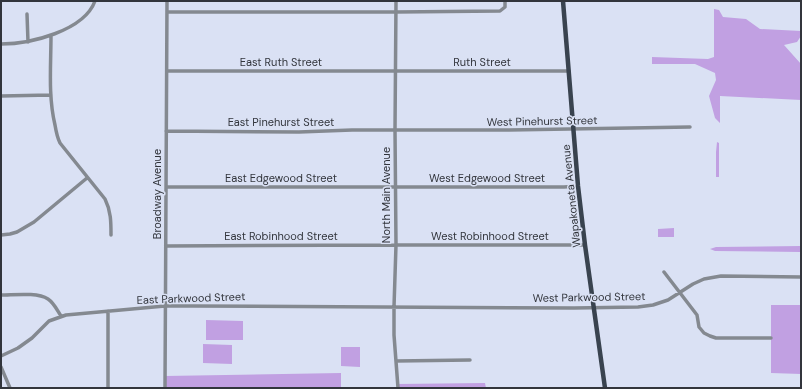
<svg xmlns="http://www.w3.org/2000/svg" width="802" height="389" viewBox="0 0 802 389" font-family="'DM Sans',sans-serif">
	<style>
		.green { fill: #c1a0e2 }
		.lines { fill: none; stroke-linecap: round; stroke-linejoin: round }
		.minor { stroke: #848990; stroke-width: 3.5 }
		.major { stroke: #39434f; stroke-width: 4.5 }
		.labels { text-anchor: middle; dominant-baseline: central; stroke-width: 3; stroke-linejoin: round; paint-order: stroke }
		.street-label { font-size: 11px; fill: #32353c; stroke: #dae1f4 }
	</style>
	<rect width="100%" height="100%" fill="#dae1f4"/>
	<!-- green -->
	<path class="green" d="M714,9L719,10L723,17L746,19L760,29L801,31V36L797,42L784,45L801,64V100L720,96V123L715,118L709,96L716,80L715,73L695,64H652V57L708,59L714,57Z
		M717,142L719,143V177H716V152Z
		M674,228V237H658V229Z
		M801,246V252L715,251L710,249L716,247Z
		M771,305H801V374L771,373Z
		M206,320L243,321V340H206Z
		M203,344L232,345V364L203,363Z
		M341,347H360V367L341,366Z
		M341,373V388H165V376Z
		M485,383L486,388H398L397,384Z"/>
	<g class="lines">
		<!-- minor -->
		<path class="minor" d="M396,1L395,130L396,245L394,307V335L398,388
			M167,12H396L500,11L505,7V1
			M27,14L28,42
			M51,35C51,65 48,96 55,125C56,131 57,137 60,143L105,199C111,211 111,222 111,235
			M1,44C30,44 84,31 95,1
			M167,71H569
			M1,96L51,95
			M166,131L299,132L352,130H509L690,127
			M166,187H564L578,186
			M1,235L10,234L17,232L34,222L87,178
			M166,246L396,245H585
			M664,272L697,315L699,327L704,333L710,336L716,338H771
			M1,295C14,295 37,292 48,299C54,303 57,310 61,316
			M108,311V388
			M1,356L18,348L32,338L49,321L66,315L165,306H193L574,308L638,307L653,305L668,300L693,284L704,279L721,276L801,277
			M396,361L470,360
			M1,367L10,388
			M165,388L167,1"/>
		<!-- major -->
		<path class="major" d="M563,1L578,186L585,245L605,388"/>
	</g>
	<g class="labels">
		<!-- street labels -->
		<g class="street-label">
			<text x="281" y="62">East Ruth Street</text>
			<text x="482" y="62">Ruth Street</text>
			<text transform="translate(542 121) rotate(-1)">West Pinehurst Street</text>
			<text x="281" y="122">East Pinehurst Street</text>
			<text x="281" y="178">East Edgewood Street</text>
			<text x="487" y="178">West Edgewood Street</text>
			<text transform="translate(157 194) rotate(-90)">Broadway Avenue</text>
			<text transform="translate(386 195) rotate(-90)">North Main Avenue</text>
			<text transform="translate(571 196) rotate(-96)">Wapakoneta Avenue</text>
			<text x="281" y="236">East Robinhood Street</text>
			<text x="490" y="236">West Robinhood Street</text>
			<text transform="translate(589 297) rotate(-1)">West Parkwood Street</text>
			<text transform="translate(191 298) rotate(-2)">East Parkwood Street</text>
		</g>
	</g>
	<!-- border -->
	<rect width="802" height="389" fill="none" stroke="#32353c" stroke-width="4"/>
</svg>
